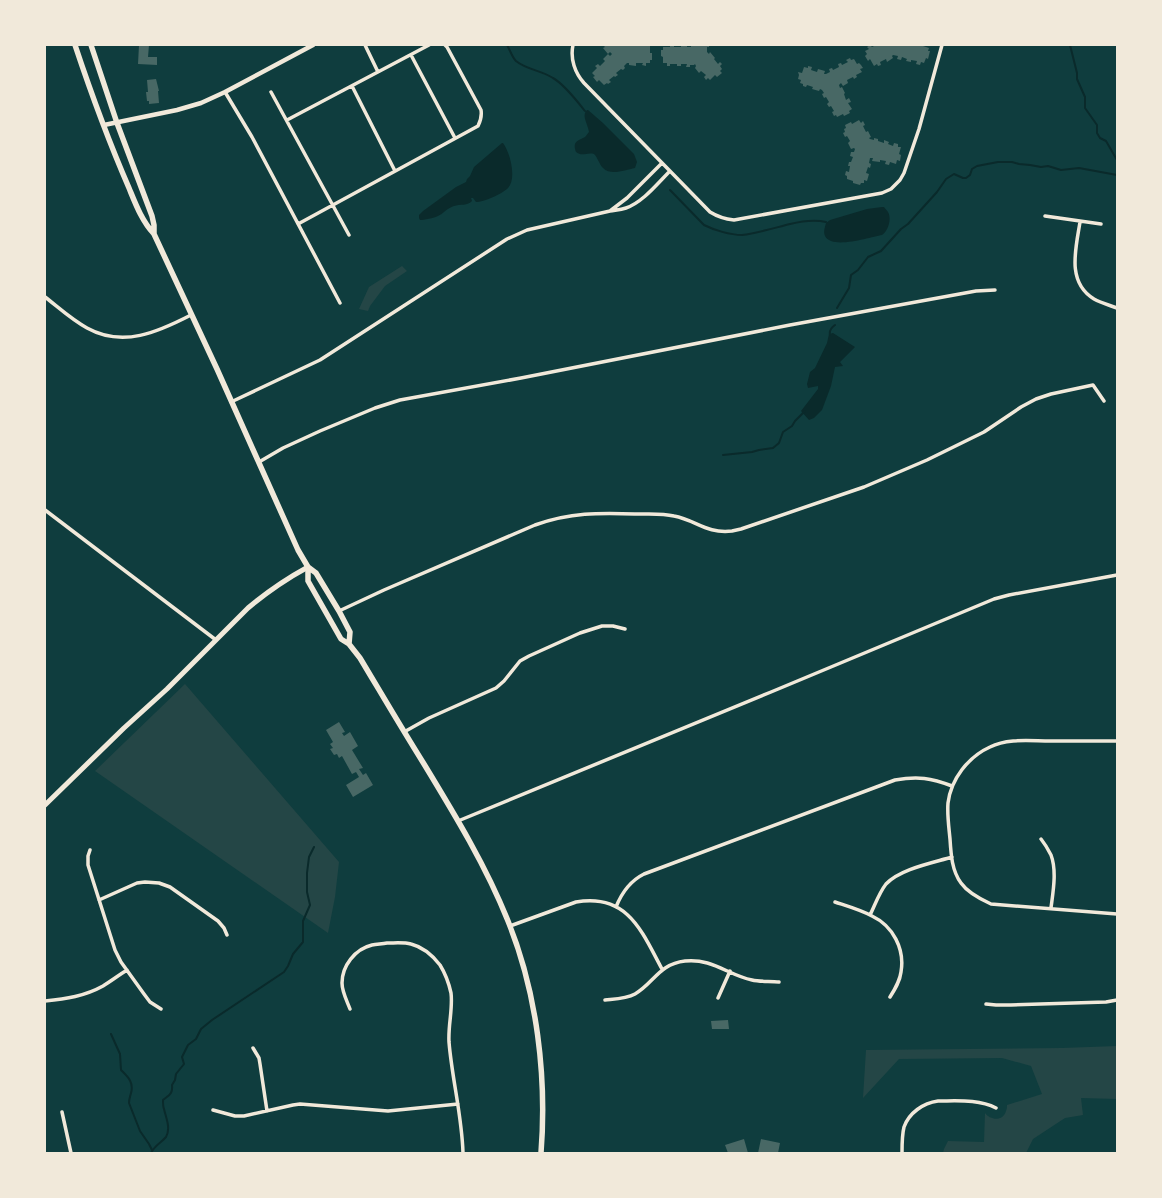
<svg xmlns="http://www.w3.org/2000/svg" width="1162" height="1198" viewBox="0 0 1162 1198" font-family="Overpass,sans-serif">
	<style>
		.green { fill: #244646 }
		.water { fill: #0a2a2b }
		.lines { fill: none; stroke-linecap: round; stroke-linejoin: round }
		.stream { stroke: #0a2a2b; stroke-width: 2 }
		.building { fill: #486865 }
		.minor { stroke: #f1e9da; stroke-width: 3.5 }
		.tertiary { stroke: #f1e9da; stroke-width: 4.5 }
		.secondary { stroke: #f1e9da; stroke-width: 5 }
		.primary { stroke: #f1e9da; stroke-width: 5.5 }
	</style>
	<rect width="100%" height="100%" fill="#0f3d3e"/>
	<!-- green -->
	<path class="green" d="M402,266L407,271L385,286L370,306L368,311L359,309L369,287Z
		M185,684L339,862L335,897L328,933L95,771Z
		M1117,1046V1099L1081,1098L1083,1115L1065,1118L1033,1139L1026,1153H943L944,1149L948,1141L984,1142L985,1113C990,1120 1003,1122 1006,1111C1007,1109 1007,1107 1007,1105L1042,1094L1031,1066L1002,1058L899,1059L863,1098L866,1050L1062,1048Z"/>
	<!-- water -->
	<path class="water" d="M587,110H588L603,123L634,154L637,162L635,168C625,170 611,176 603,168C599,164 598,158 594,154C587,152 582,157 576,152C572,141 578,141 585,137C586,136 588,133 589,132C588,124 581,116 587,110Z
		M502,143H503C510,152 517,179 508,188C502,194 484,202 476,202L473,198H471L472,201C468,206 460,204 454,206C447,208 443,214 438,216C434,218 424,220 420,220L419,218V215L423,211L456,187L466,182L467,179L470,176L474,167Z
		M882,207H884C885,209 887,210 888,212C892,219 888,231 882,235C870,237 832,250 825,236C823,232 825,227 826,223L830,220L867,209Z
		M833,333L855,347L840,362L843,366L835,367L831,386L822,410L814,418L809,420L801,411L818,389V386L808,388L807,384L810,372L815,368L827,343L829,334Z"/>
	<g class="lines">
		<!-- stream -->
		<path class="stream" d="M507,45C510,50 512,57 516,61C527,70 541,70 553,78C564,84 577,101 585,111
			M1070,45L1077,73V79L1085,97V108L1097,125V133L1100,138L1106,141L1117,160
			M670,190L704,225C714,230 730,235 742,235C758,233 774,228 790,224C802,221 814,219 826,222
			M837,308L849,288L851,275L858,270L868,257L881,251L901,229L908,224L937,192L946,179L954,174L963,178H966L970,175L972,169L977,166L998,162H1012L1019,164L1030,165L1041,167L1048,166L1061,170L1079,168L1117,175
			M830,335C829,330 832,327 835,325
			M723,455L752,452L759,450L773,448L779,443L783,432L792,426L795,421L805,411
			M111,1034L120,1054L121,1070C128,1077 134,1082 131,1093C130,1097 129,1099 129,1103L140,1131L149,1144L152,1150
			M151,1153C155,1145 161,1143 166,1137C171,1128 166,1118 164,1109C163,1107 163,1103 163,1100C169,1095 173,1094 172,1085L175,1080L176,1074L184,1064L182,1057L188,1045L196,1039L201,1029L212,1020L284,972L288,966L293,954L303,942V921L310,905L307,892V873L309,857L314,847"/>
	</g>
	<!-- building -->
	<path class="building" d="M139,45H149L148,57H157V65L138,64Z
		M603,45H636V46H643V45H647V46H650V53H652V60H650V63H646V66L642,65L643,63H636V66L629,65V63H627L624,66L625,68L623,70L621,69L616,73L618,75L615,77L614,76L609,80L611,82L608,84L607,83L604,85L599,80L597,82L593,77L595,76L592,73L597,68L595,66L598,64L600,66L605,61L603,59L608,54L610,56L612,54L610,52L608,54L603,48L605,47Z
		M670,45H674V47H681V45H687V47H691V45H709V47H707V52L709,54L710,52L715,58L714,59L718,64L720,62L722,64L720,66L722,69L720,71L722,73L717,77L715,75L710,80L708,78L706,80L704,77L706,75L701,71L699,73L695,68L696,66L695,64L694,65H690V67H686L687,64H681V66H677V64H670V66H667V63H663V57L661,56V50H663V47H670Z
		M870,45L872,47L876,45H923V46L929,48L928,51H930L928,59L926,58L924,63L921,62L920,65L916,64L917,61L911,60V62L906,61L907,59L902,57L901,60L897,59L898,56L893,55L892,56L893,58L887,62L886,59L880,62L881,65L878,66L877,64L874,66L870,59L868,61L865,56L867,54L865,51L869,49L867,47Z
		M850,58L851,60L854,59L857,64L859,63L861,65L863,68L860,69L862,72L856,75L857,77L854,79L853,77L847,80L848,83L843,86L841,83L839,85L840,88L842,87L845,93L844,94L846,100L849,98L851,102L848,103L852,109L849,111L850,113L844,116L843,114L837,117L836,115L834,116L832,112L834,111L831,106L829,107L827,104L829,102L826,97L824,98L822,94L824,93L822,90L820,89L819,91L812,89L813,87L807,85L806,87L803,86V84L800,83L801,80L798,79L799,75L798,72L802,73L804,67L808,68V66L812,67L811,70L817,72L818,69L825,71L824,74H826L830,72L829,69L832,68L833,70L839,67L838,64L841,63L842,65L848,62L846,60Z
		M156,79L159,91H158L159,103L149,104V101H147L146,92H148L147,80Z
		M859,120L861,123L863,121L865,125L863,126L866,132L868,131L871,137L869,138L870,139L874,140V138L878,139V141L884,143V140L889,142L888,144L893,146L894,143L898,144V147H901L899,154L901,155L900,161L897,160L896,164L890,162L889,165L885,164L886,161L880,160V162L872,161L873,158H870L869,163L871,164L870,168L868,167L866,173L869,174L867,181L864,180V183H861L860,185L853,183V181L847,179V176L845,175L846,171L849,172L850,166H848L849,162H851L853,157L850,156L851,152H854L855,149L854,148L851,149L848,143L850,141L847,136L845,137L843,133L845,132L844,129L846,128L845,125L851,122L852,124Z
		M339,722L345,732L342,733L344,736L350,732L358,746L352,750L363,768L359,769L363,775L366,773L373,785L353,797L346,785L359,777L356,772L352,774L342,756L339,758L337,754L334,755L330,749L333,748L330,744L333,742L326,730Z
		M728,1020L729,1029H712L711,1021Z
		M744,1139L748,1153H728L725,1145Z
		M761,1139L780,1143L778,1153H758Z"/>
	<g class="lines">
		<!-- minor -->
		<path class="minor" d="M365,45L378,72
			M573,45C570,59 575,73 584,83L710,212C718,217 725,219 734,220L871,195L882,193L891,189L900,180L904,173L919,129L942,45
			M411,55L455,138
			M352,86L395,171
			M225,92L252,137L340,303
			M271,92L349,235
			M287,120L429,45
			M662,163L627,198L610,211C615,210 620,210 626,208C643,202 657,184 670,171
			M1045,216L1101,224
			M1080,222C1076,248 1066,282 1094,299C1101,303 1109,305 1117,308
			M298,224L478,126C481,120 482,116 481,110L447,47L445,45
			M45,297C58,307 72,320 87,328C123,348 158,332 191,315
			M231,402L320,360L507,239L527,230L610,211
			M259,462L283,448L320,431L375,408L400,400L521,378L790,325L976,291L995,290
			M45,510L216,640
			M339,611L384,590L535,525C572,512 599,513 637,514C649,514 662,513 674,516C696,520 706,534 732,531L741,529L864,487L927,460L984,432L1021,407L1036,399L1051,394L1093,385L1104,401
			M404,732L429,718L496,688L504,681L520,661L529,656L580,633L602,626H613L625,629
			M1117,741C1095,741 1072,741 1050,741C1030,741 1008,738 990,747C968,757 951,779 948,803C947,815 949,828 950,839C951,855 952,871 961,883C968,893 980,899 991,904L1117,914
			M458,821L771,692L994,599L1009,595L1117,575
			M1041,839C1045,844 1048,849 1051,855C1057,871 1053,892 1051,908
			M90,850L88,856V865L115,950L121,962L144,994L150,1002L161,1009
			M99,900L137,883L145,882L159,883L170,887L218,921L224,928L227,935
			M835,902C847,906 861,910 872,916C893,926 905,949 901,972C900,981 895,989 890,997
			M616,907C622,892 630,881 644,874L895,780C918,776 931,778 952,786
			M870,915C875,905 879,893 886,884C900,869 932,863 952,857
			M510,926L576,902C628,893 642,932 662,969
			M718,998L730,971
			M605,1000C615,999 626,999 635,994C654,983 659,964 685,961C712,958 728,975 752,980C760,982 770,981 779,982
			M45,1001C66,999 85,996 103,986C111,981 119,975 127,970
			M986,1004L996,1005H1011L1106,1002L1117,1000
			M350,1009C347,1001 342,992 342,983C342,966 355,949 372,945C377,944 382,944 387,943C395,943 404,942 411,944C423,947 433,956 440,965C445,973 449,984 451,993C453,1009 448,1025 449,1042C452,1079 462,1116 463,1153
			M253,1048L259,1058L260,1064L267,1111
			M213,1110L235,1116H244L293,1105L300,1104L388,1111L458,1104
			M62,1112L71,1153
			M902,1153C902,1145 902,1135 904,1127C909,1113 923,1103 938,1101C957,1101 979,1099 996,1108"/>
		<!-- tertiary -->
		<path class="tertiary" d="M104,125L177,110L201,103L225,92L313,45"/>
		<!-- secondary -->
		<path class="secondary" d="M45,805L124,728L167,689L248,608C267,592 286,579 308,567"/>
		<!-- primary -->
		<path class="primary" d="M75,45C91,93 109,142 129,188C136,205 142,221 154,234L217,369L298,550L308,567L316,573L339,611L350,632L349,644
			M91,45L117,123L152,216L154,225V234
			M308,567V581L341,639L349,644L360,658C381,693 402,729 424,764C455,815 486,866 508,921C537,993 547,1076 541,1153"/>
	</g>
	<!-- border -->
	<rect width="1162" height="1198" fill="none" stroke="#f1e9da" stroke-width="92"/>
</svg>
